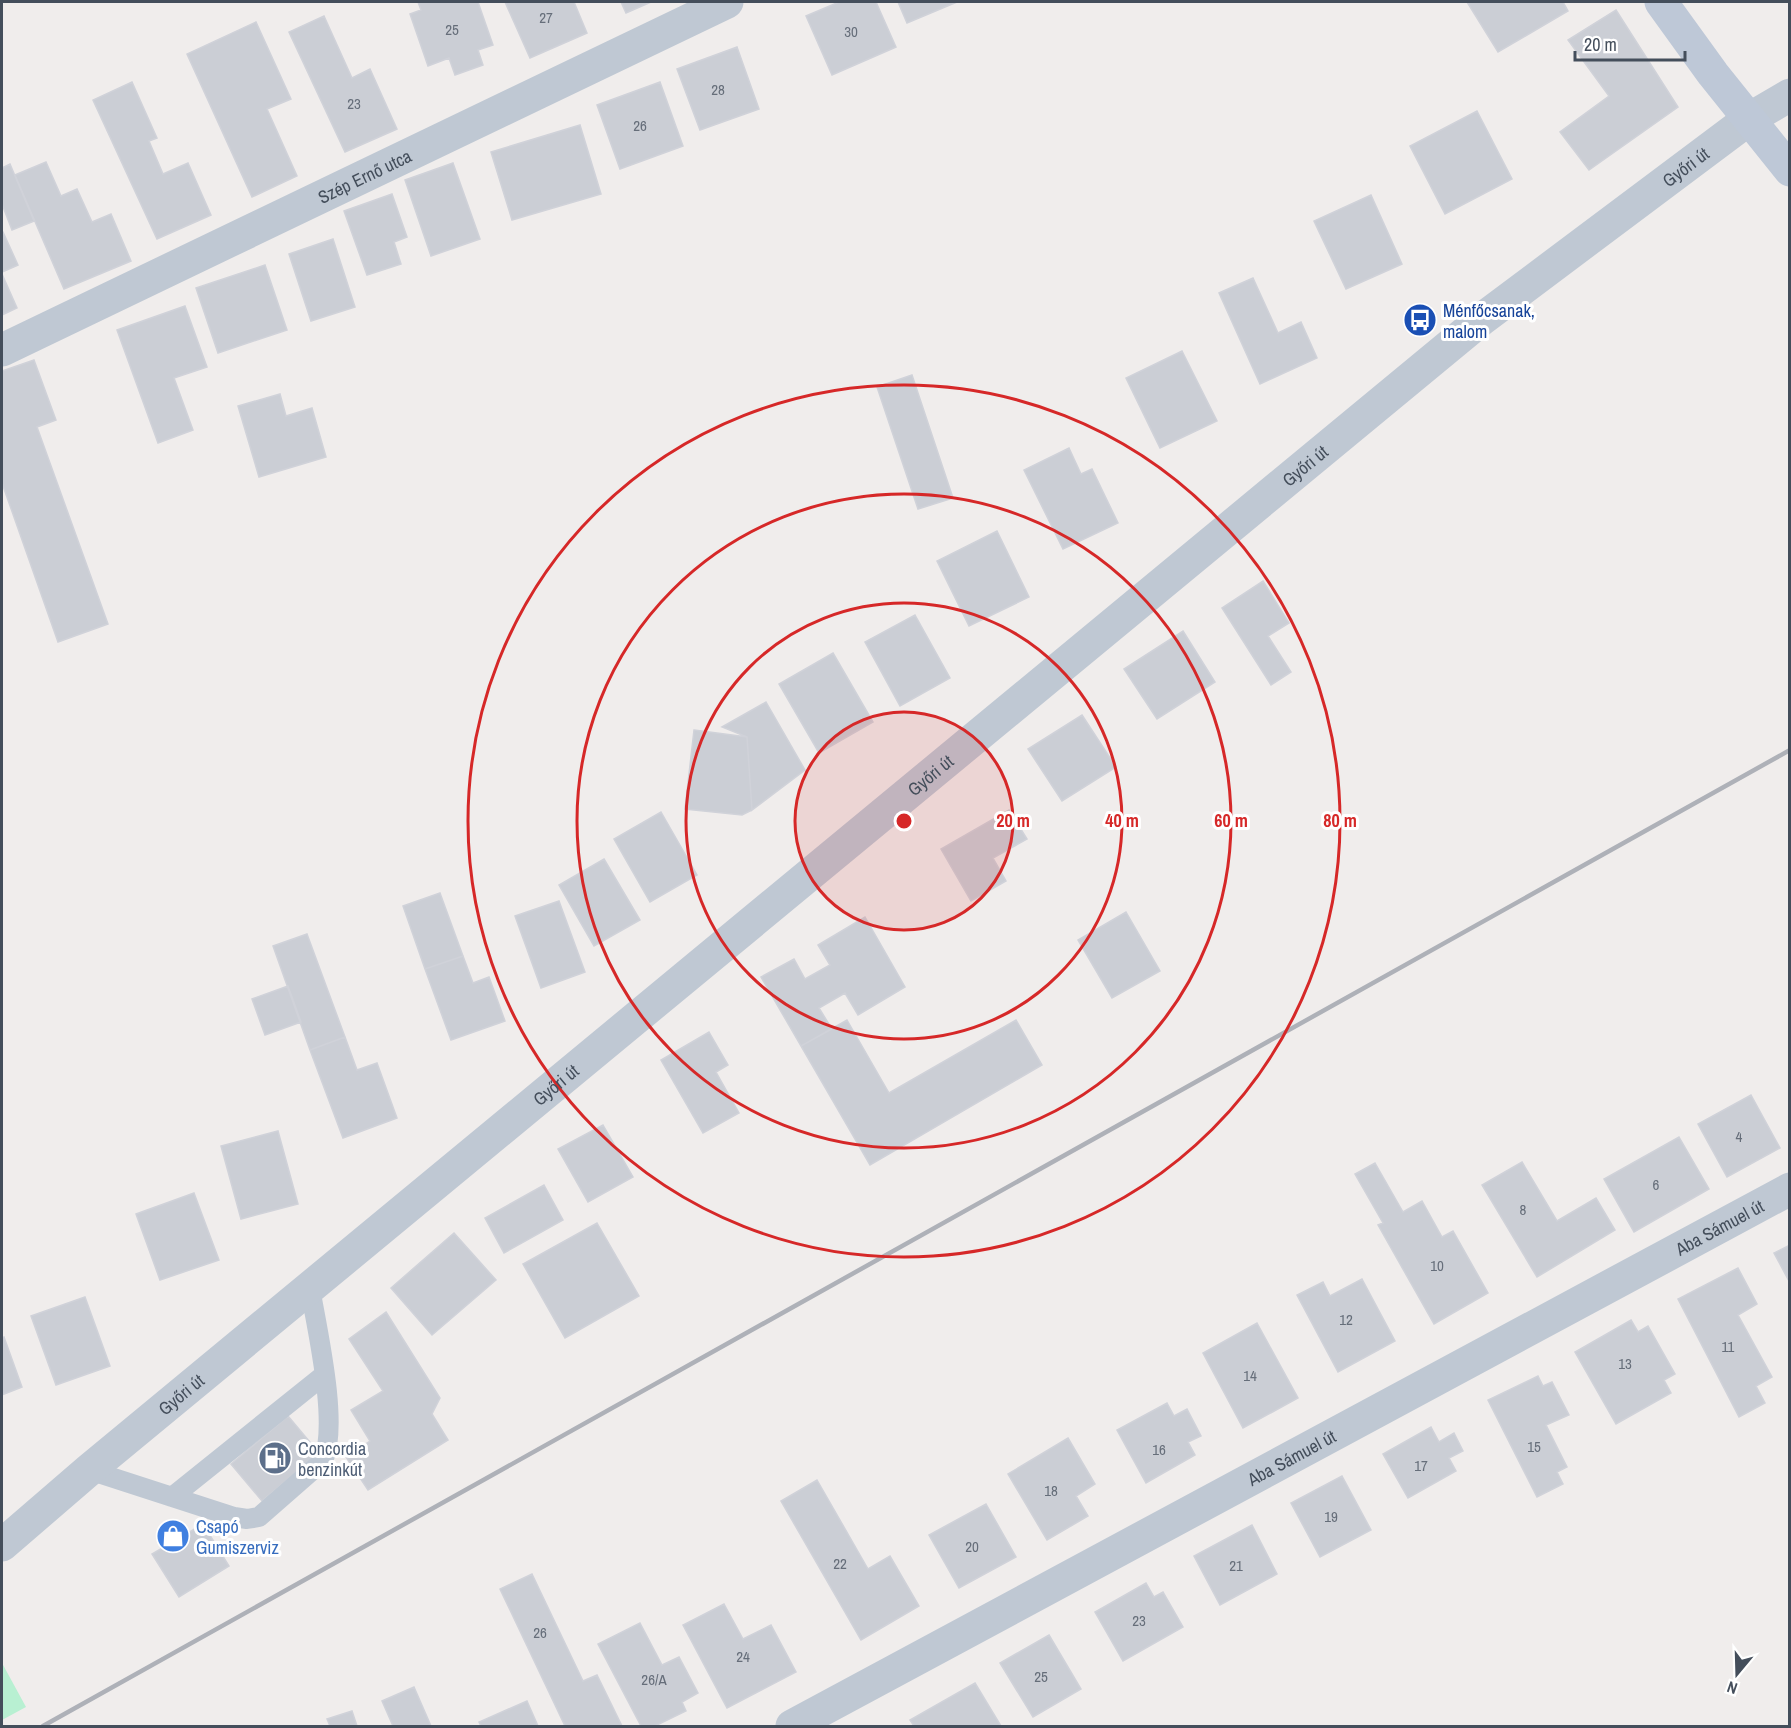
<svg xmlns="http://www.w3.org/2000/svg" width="1791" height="1728" viewBox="0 0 1791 1728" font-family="'Archivo Narrow',sans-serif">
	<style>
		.green { fill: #b8f0d2 }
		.building { fill: #cbced5; stroke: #d0d2d9; stroke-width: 1.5 }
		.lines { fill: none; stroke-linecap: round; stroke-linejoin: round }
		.service { stroke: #bfc8d3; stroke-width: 20 }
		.minor { stroke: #bfc8d3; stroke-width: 33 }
		.tertiary { stroke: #bfc8d3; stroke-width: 33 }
		.secondary { stroke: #bec8d7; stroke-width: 33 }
		.rail { stroke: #aeb1b8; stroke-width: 4.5 }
		.ring { fill: none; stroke: #d62828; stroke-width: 3 }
		.labels { text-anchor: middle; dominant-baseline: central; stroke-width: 6; stroke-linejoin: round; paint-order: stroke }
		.number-label { font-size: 15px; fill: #666e7a }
		.street-label { font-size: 18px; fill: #444e5b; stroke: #fff }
		.transit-label { font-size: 18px; fill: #164399; stroke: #fff; text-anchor: start }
		.service-label { font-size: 18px; fill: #4e5e75; stroke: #fff; text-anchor: start }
		.shop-label { font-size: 18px; fill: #366cbe; stroke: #fff; text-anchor: start }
		.centre { fill: #d62828; stroke: #fff; stroke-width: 3 }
		.ring-label { font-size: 18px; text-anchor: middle; font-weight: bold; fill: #d62828; stroke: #fff; stroke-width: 6; stroke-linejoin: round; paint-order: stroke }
	</style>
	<rect width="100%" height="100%" fill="#f0edec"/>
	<!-- green -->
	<path class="green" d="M2,1663L26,1707L2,1720Z"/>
	<!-- building -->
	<path class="building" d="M418,2H478L493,45L478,50L483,65L455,75L449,58L428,66L410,14L421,10Z
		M505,2H574L587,33L530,58Z
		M621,2H651L626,13Z
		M839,2H876L896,47L832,75L806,16Z
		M898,2H957L907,23Z
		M1467,2H1563L1568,11L1498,52Z
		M1616,10L1678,107L1589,170L1560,132L1609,96L1568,40Z
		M324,16L352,78L370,69L397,129L345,152L289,32Z
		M256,22L291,99L267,109L297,176L252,197L187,54Z
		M737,47L759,109L700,130L677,69Z
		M132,82L157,138L149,141L163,174L188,163L211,215L157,239L93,100Z
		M660,82L683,146L620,169L597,105Z
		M1477,111L1512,179L1445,214L1410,146Z
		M580,125L601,194L512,220L491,152Z
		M46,162L61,196L77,189L92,222L111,214L131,261L64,289L15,175Z
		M453,163L480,239L431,256L405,180Z
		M10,164L34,221L12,230L2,204V168Z
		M392,194L407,237L394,242L401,264L367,275L344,211Z
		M1371,195L1402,264L1346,289L1314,221Z
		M2,232H3L18,265L2,272Z
		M333,239L355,307L311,321L289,254Z
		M265,265L287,330L218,353L196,288Z
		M2,274L17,308L2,315Z
		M1253,278L1278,333L1301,322L1317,358L1260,384L1219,293Z
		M185,306L207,367L174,378L193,430L158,443L117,330Z
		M1182,351L1217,421L1160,448L1126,378Z
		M34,360L56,420L37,427L108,624L58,642L2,483V371Z
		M912,375L953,498L918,509L877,387Z
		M280,394L286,416L312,408L326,457L259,477L238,406Z
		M1069,448L1081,474L1092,469L1118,523L1063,549L1024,470Z
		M997,531L1029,597L969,626L937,561Z
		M1263,581L1289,623L1268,636L1291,672L1271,685L1222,608Z
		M915,615L950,678L900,706L865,642Z
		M1183,631L1215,682L1157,719L1124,669Z
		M833,653L873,722L819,753L779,684Z
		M766,702L805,770L752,810L747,737L722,727Z
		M1082,715L1116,767L1062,801L1028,749Z
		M694,730L747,737L752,810L742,815L685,809Z
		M1009,810L1027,839L993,858L1006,881L971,901L941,849Z
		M661,812L697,875L650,902L614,839Z
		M604,859L640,920L594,946L559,885Z
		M440,893L463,956L425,969L403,906Z
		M559,901L585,972L541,988L515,916Z
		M1126,912L1160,971L1112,998L1078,940Z
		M865,917L905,987L858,1015L845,993L819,1008L832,1029L801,1046L761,977L794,959L805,979L830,965L818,945Z
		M307,934L345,1037L310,1050L273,946Z
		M463,956L473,983L489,977L505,1021L451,1040L425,969Z
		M288,986L301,1022L265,1035L252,999Z
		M847,1020L889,1093L1016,1020L1042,1065L870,1165L801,1046Z
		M709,1032L728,1065L716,1072L739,1113L703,1133L661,1060Z
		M345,1037L357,1070L377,1063L397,1118L343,1138L310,1050Z
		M1751,1095L1780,1148L1727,1177L1698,1124Z
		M603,1125L633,1177L588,1202L558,1149Z
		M278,1131L298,1204L241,1219L221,1146Z
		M1679,1137L1709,1189L1634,1232L1604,1179Z
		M1522,1162L1557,1221L1596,1198L1615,1230L1537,1277L1482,1185Z
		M1375,1163L1403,1212L1422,1201L1442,1237L1453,1231L1488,1293L1434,1324L1378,1225L1383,1223L1355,1174Z
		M544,1185L563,1220L504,1253L485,1218Z
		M194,1193L219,1260L160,1280L136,1214Z
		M597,1223L639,1296L565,1338L523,1264Z
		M454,1233L496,1280L432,1335L391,1288Z
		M1790,1245V1283L1774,1253Z
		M1738,1268L1757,1304L1738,1315L1772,1377L1756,1386L1765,1403L1739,1417L1678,1299Z
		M1362,1279L1395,1341L1338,1372L1297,1295L1323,1282L1330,1296Z
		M85,1297L110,1366L56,1385L31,1316Z
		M386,1312L440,1398L432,1414L448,1440L368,1490L346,1457L370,1441L351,1410L383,1391L349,1339Z
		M1631,1320L1638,1332L1648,1326L1675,1374L1664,1380L1671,1393L1616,1424L1575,1352Z
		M1257,1323L1298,1398L1243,1428L1203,1353Z
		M4,1337L22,1387L2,1395V1338Z
		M1538,1376L1543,1386L1552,1382L1569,1415L1546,1425L1567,1467L1557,1472L1563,1484L1537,1497L1488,1400Z
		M1167,1403L1174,1416L1187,1409L1201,1436L1188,1442L1195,1455L1146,1483L1117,1430Z
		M288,1416L319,1453L262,1501L231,1464Z
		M1431,1427L1439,1442L1454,1433L1463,1451L1449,1458L1456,1471L1408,1498L1383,1454Z
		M1068,1438L1095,1484L1076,1496L1088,1516L1047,1540L1008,1474Z
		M1342,1476L1371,1530L1320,1557L1291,1503Z
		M817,1480L868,1569L890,1556L919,1606L861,1640L781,1501Z
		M986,1504L1016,1557L959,1588L929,1535Z
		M203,1524L229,1566L179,1597L152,1554Z
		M1252,1525L1277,1574L1220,1605L1194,1556Z
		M532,1574L583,1681L597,1675L622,1726H565L500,1589Z
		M1146,1583L1154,1597L1163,1592L1183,1627L1123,1661L1095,1612Z
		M724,1604L743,1639L771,1625L796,1672L727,1708L683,1625Z
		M640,1623L662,1665L679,1657L698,1693L682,1702L686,1711L655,1726H641L598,1644Z
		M1049,1635L1081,1689L1033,1717L1000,1663Z
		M975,1683L1001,1726H914L910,1720Z
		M414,1687L431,1726H393L382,1701Z
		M527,1701L538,1726H481L479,1722Z
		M352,1711L357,1726H330L327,1719Z"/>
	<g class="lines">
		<!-- service -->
		<path class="service" d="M89,1470L234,1517L247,1519L259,1517L323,1461C339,1424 317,1329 310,1288
			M172,1497L324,1375"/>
		<!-- minor -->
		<g class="minor">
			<path id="s1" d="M2,350L727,2"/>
			<path id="s2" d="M792,1726L1790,1189"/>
		</g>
		<!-- tertiary -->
		<path class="tertiary" id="s3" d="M2,1545L89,1470L1482,319L1749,119L1790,95"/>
		<!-- secondary -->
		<path class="secondary" d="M1661,2L1713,74L1790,170"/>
		<!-- rail -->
		<path class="rail" d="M43,1726L1790,750"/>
	</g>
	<!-- distance rings -->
	<circle cx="904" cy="821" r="109" fill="#d62828" fill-opacity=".12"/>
	<g class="ring">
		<circle cx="904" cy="821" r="109"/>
		<circle cx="904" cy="821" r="218"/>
		<circle cx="904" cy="821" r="327"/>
		<circle cx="904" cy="821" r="436"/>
	</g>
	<!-- icons -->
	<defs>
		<symbol id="bus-disc" viewBox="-11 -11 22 22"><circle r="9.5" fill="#1a4fb4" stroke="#fff"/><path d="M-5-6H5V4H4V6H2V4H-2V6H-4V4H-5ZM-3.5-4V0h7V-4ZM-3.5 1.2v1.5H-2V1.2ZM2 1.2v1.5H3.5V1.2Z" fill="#fff"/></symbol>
		<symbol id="fuel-disc" viewBox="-11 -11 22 22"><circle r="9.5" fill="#5c6f8a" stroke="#fff"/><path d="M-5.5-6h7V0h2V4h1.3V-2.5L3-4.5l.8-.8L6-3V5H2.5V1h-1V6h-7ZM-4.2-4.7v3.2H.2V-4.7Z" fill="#fff"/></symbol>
		<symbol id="shop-disc" viewBox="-11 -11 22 22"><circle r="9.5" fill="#3f7fe0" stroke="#fff"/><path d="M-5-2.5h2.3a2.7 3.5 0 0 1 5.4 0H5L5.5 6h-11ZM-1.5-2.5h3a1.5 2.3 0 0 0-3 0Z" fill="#fff"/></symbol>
	</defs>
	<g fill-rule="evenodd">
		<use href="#bus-disc" x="1401" y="301" width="38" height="38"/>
		<use href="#fuel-disc" x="256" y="1439" width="38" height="38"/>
		<use href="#shop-disc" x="154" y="1517" width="38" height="38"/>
	</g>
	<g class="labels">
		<!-- number labels -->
		<g class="number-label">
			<text x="546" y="17">27</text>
			<text x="452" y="29">25</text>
			<text x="851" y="31">30</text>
			<text x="718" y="89">28</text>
			<text x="354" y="103">23</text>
			<text x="640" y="125">26</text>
			<text x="1739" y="1136">4</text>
			<text x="1656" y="1184">6</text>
			<text x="1523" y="1209">8</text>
			<text x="1437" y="1265">10</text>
			<text x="1346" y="1319">12</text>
			<text x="1728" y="1346">11</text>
			<text x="1625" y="1363">13</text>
			<text x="1250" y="1375">14</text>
			<text x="1534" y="1446">15</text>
			<text x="1159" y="1449">16</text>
			<text x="1421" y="1465">17</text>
			<text x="1051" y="1490">18</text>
			<text x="1331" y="1516">19</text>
			<text x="972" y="1546">20</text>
			<text x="840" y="1563">22</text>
			<text x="1236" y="1565">21</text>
			<text x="1139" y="1620">23</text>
			<text x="540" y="1632">26</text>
			<text x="743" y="1656">24</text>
			<text x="1041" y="1676">25</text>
			<text x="654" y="1679">26/A</text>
		</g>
		<!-- street labels -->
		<g class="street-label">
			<text stroke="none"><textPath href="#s3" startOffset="2176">Győri út</textPath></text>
			<text stroke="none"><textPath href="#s1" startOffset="402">Szép Ernő utca</textPath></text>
			<text stroke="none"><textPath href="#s3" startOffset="1692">Győri út</textPath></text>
			<text stroke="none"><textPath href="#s3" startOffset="1206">Győri út</textPath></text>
			<text stroke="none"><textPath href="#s3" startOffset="720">Győri út</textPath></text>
			<text stroke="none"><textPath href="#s2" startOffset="1053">Aba Sámuel út</textPath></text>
			<text stroke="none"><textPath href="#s3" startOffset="234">Győri út</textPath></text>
			<text stroke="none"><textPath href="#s2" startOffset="567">Aba Sámuel út</textPath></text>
		</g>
		<!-- transit labels -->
		<g class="transit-label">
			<text x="1443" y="310">Ménfőcsanak,<tspan x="1443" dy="21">malom</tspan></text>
		</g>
		<!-- service labels -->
		<g class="service-label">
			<text x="298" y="1448">Concordia<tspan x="298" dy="21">benzinkút</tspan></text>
		</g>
		<!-- shop labels -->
		<g class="shop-label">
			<text x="196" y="1526">Csapó<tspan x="196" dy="21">Gumiszerviz</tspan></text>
		</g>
	</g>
	<circle cx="904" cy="821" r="9" class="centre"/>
	<g class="ring-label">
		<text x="1013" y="827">20 m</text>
		<text x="1122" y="827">40 m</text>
		<text x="1231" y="827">60 m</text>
		<text x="1340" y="827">80 m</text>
	</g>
	<!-- border -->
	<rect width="1791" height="1728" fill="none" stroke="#444e5b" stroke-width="6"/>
	<!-- north arrow -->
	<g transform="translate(1737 1674) rotate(199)" stroke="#ffffff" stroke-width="4.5" paint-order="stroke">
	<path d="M0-4.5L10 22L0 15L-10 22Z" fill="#444e5b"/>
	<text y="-9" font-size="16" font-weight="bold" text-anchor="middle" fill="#444e5b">N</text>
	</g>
	<!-- scale -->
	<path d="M1575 51v9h110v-9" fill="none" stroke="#444e5b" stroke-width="3"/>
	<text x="1584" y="51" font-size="18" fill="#444e5b" stroke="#ffffff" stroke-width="4.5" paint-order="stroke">20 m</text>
</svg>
